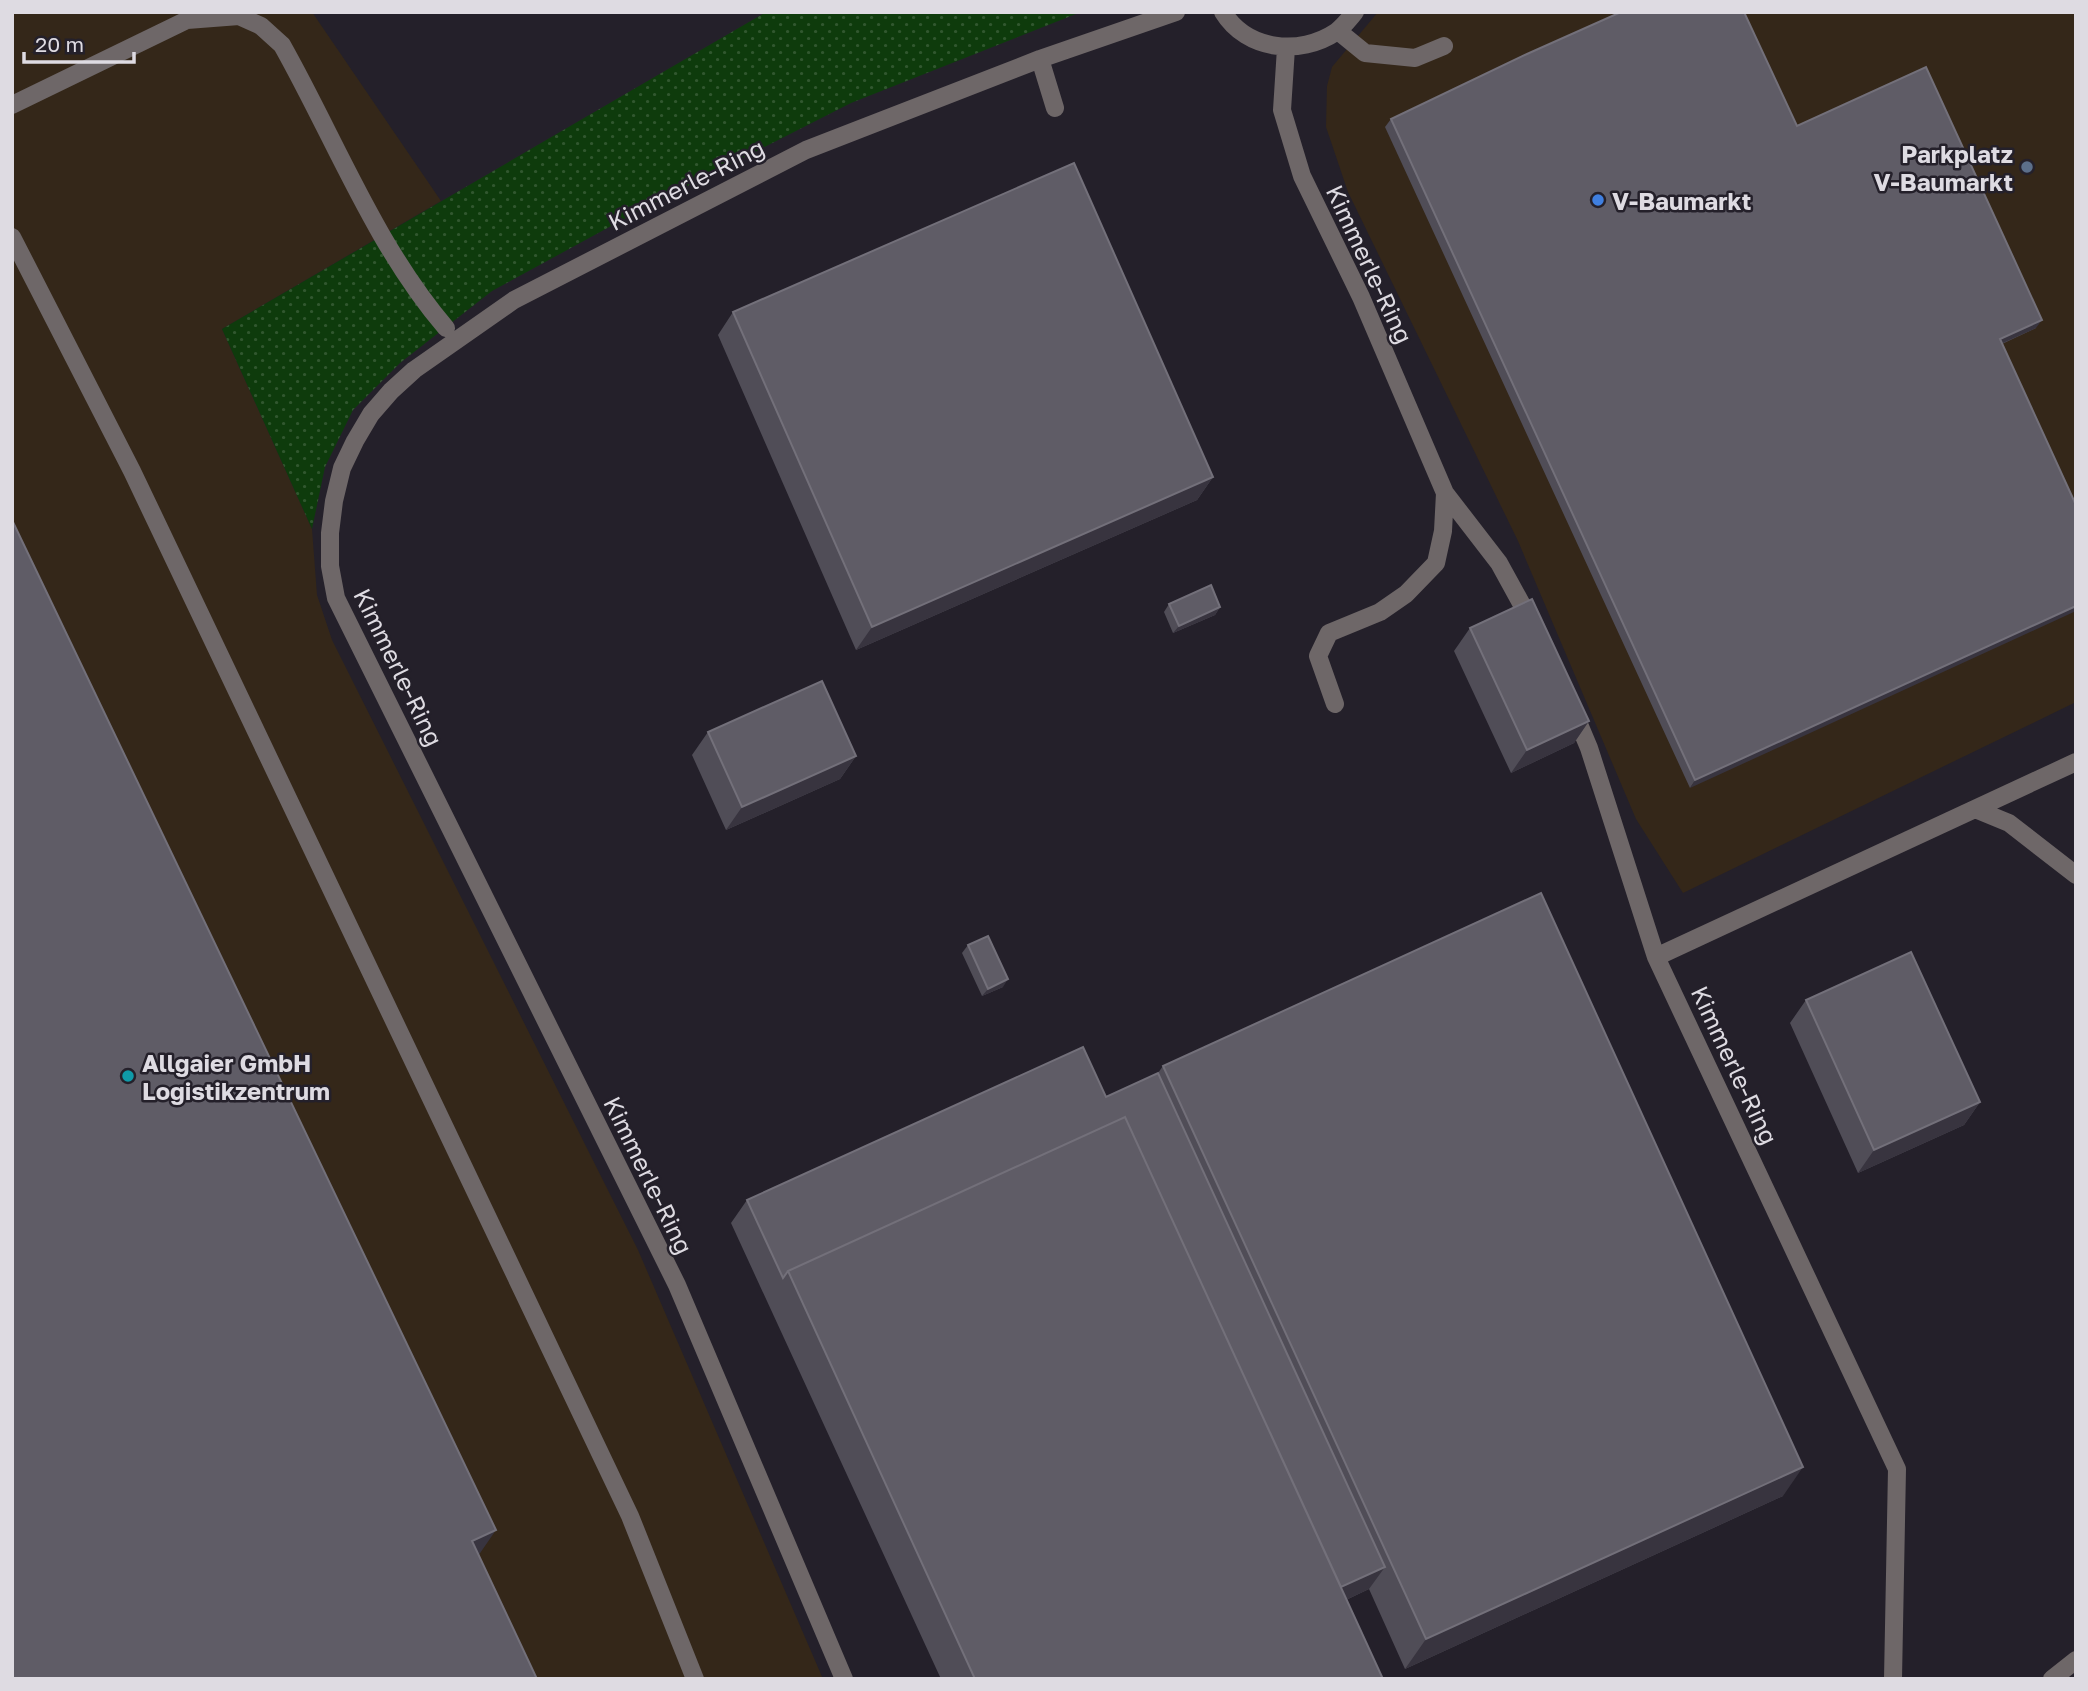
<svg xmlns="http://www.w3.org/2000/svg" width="2088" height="1691" viewBox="0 0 2088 1691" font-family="'Golos Text',sans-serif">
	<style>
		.commercial { fill: #342719 }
		.grass { fill: url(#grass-dots) }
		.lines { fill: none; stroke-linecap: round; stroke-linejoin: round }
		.minor { stroke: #6e6768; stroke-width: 18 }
		.wall { fill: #504d57 }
		.shaded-wall { fill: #38343f }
		.building { fill: #5f5c66; stroke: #73707a; stroke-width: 2 }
		.service-dot { fill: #5c6f8a; stroke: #24202a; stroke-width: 2.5 }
		.shop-dot { fill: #3f7fe0; stroke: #24202a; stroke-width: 2.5 }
		.culture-dot { fill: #0f9aa8; stroke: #24202a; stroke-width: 2.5 }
		.labels { text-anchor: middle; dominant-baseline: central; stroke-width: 5; stroke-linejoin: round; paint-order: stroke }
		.poi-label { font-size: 24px; font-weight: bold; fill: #dedbe2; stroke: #24202a; text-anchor: start }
		.street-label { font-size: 24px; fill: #dedbe2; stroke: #24202a }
	</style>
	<defs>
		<pattern id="grass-dots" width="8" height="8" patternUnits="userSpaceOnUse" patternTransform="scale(1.75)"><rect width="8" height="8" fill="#0e3b0c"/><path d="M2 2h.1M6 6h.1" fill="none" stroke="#31572f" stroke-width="1.8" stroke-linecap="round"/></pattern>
	</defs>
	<rect width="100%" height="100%" fill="#24202a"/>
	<!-- commercial -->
	<path class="commercial" d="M12,12H312L441,201L222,329L312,529L317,595L332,640L638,1250L823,1679H12Z
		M1378,12H2076V702L1683,893L1636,819L1518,541L1348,192L1326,127L1327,86L1332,67Z"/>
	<!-- grass -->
	<path class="grass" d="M766,12H1081L851,103L646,207L492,291L400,363L353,410L325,467L312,529L222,329Z"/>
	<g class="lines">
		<!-- minor -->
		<path class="minor" d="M1223,12C1247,51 1300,56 1336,32C1343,27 1349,19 1355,12
			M1338,31L1365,53L1415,58L1444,46
			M1286,48L1282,110L1302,176L1361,297L1445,493L1443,531L1436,563L1406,594L1380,612L1329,633L1318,656L1335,704
			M1040,59L1055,108
			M12,105L187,20L239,16L261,26L282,45C335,139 375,245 446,328
			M12,237L132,471L630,1516L695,1679
			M1445,493L1499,563L1533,625
			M1573,710L1589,748L1656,957L1897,1469L1893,1679
			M1975,809L2009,823L2076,875
			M1656,957L2076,762
			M844,1679L677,1285L336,598L330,566V533L334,501L342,468L355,441L371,414L391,391L414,370L514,300L806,150L1040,59L1176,12
			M2052,1679L2076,1660"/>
	</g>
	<!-- wall -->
	<path class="wall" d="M1391,119L1797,126L2036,328L2002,344L1690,788L1385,127Z
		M733,312L1213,477L1197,500L856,650L718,335Z
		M1169,604L1220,607L1215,615L1173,633L1164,612Z
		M1470,628L1589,721L1574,743L1511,773L1454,651Z
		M708,732L856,756L840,779L726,830L692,755Z
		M968,945L1003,987L982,996L962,953Z
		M1806,1000L1980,1102L1964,1125L1858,1173L1790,1023Z
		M1163,1066L1783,1496L1405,1669L1369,1589L1346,1600L1383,1679H941L731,1223L747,1200L1106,1097L1158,1073Z"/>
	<!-- shaded-wall -->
	<path class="shaded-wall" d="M2042,320L2036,328L1994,347L2000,339Z
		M1213,477L1197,500L856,650L872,627Z
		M2076,606V611L1690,788L1695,780Z
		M1220,607L1215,615L1173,633L1179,626Z
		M1589,721L1574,743L1511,773L1527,750Z
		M856,756L840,779L726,830L742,807Z
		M1008,979L1003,987L982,996L988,989Z
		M1980,1102L1964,1125L1858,1173L1874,1150Z
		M1803,1467L1783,1496L1405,1669L1426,1639Z
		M496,1530L476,1559L472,1541Z
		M1385,1567L1369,1589L1318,1613L1334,1590Z"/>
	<!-- building -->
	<path class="building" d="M1621,12H1744L1797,126L1926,67L2042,320L2000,339L2076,505V606L1695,780L1391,119L1527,54Z
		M1074,163L1213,477L872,627L733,312Z
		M12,520L496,1530L472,1541L537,1679H12Z
		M1211,585L1220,607L1179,626L1169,604Z
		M1532,599L1589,721L1527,750L1470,628Z
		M822,681L856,756L742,807L708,732Z
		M1541,893L1803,1467L1426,1639L1163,1066Z
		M988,936L1008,979L988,989L968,945Z
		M1911,952L1980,1102L1874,1150L1806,1000Z
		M1083,1047L1106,1097L1158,1073L1385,1567L1341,1587L1125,1117L788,1271L783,1278L747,1200Z
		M1125,1117L1383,1679H975L788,1271Z"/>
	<!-- markers -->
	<circle class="service-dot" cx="2027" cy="167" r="7"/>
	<circle class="shop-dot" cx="1598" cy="200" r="7"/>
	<circle class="culture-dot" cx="128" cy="1076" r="7"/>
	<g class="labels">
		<!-- poi labels -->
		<g class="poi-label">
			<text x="2013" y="153" text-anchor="end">Parkplatz<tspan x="2013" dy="28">V-Baumarkt</tspan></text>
			<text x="1612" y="200">V-Baumarkt</text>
			<text x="142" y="1062">Allgaier GmbH<tspan x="142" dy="28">Logistikzentrum</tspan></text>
		</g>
		<!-- street labels -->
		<g class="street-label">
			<text transform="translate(686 184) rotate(-27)">Kimmerle-Ring</text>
			<text transform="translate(1370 264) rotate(65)">Kimmerle-Ring</text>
			<text transform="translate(399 667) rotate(64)">Kimmerle-Ring</text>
			<text transform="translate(1735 1065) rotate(65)">Kimmerle-Ring</text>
			<text transform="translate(649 1175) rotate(64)">Kimmerle-Ring</text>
		</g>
	</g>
	<!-- border -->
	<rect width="2088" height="1691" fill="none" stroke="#dedbe2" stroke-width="28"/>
	<!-- scale -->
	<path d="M24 52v10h110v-10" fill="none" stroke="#dedbe2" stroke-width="3.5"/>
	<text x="35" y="52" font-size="21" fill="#dedbe2" stroke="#24202a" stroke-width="5" paint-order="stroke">20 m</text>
</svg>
